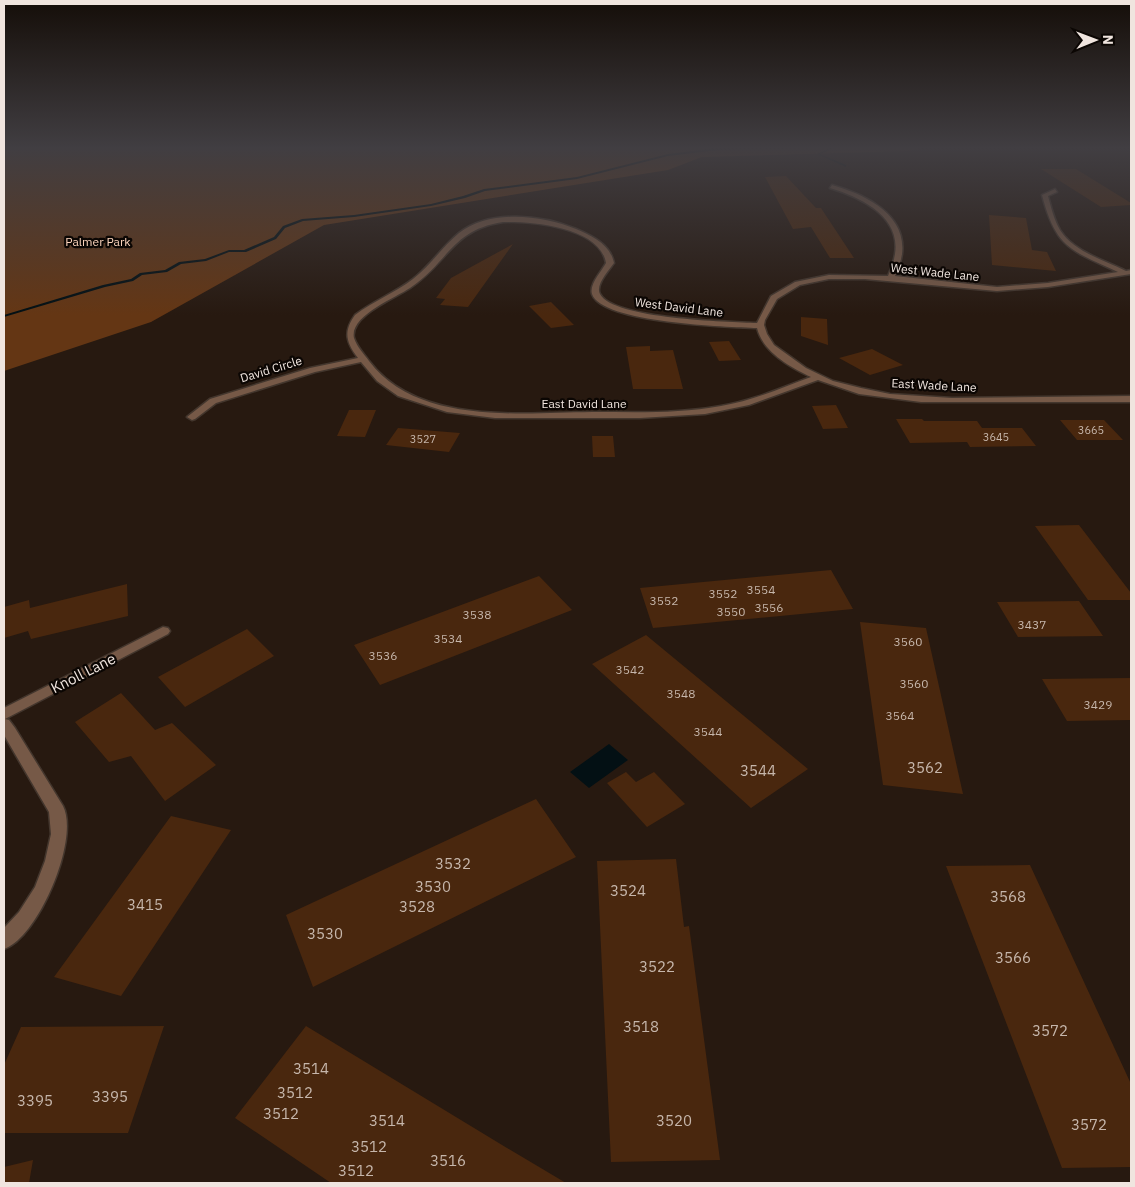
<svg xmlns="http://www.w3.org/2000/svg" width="1135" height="1187" viewBox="0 0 1135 1187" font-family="'IBM Plex Sans',sans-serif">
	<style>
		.green { fill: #643614 }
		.water { fill: #031014 }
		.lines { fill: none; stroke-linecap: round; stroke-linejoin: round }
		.stream { fill: #031014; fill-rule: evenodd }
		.building { fill: #49270e }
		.minor-casing { stroke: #43362d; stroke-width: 3 }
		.minor { fill: #765947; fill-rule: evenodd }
		.labels { text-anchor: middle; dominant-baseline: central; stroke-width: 4.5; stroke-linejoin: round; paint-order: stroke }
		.far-number-label { font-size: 11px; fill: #c6b6ab }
		.far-park-label { font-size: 12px; fill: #fed6be; stroke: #0b0603 }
		.far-street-label { font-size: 12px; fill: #f0e5df; stroke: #0b0603 }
		.number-label { font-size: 12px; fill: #c6b6ab }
		.street-label { font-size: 15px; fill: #f0e5df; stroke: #0b0603 }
		.near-number-label { font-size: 15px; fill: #c6b6ab }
	</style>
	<rect width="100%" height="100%" fill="#271910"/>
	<!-- green -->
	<path class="green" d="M4,148H922L909,151L702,157L668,170L324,225L151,322L4,371Z"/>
	<!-- water -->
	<path class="water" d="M609,744L628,760L589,788L570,772Z"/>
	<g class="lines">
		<!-- stream -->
		<path class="stream" d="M716,148H808L718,150L668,156L577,179L485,191L465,198L431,206L354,217L303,221L285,228L276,239L246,252H229L206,261L181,264L167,272L142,275L133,281L105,287L4,317V315L103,285L131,279L140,273L165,270L179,262L205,259L229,250H244L274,237L283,226L302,219L354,215L431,204L463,196L484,189L577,177L668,154Z
			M830,148H834L820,154L846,165V167L817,154Z"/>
	</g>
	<!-- building -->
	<path class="building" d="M1041,169H1076L1131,203V205L1101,207Z
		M786,176L816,208H821L854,258H830L811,227L793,229L765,177Z
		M989,215L1026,218L1032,250L1047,252L1056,271L992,265Z
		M513,244L468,307L440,305L445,299L436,298L451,278Z
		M551,302L574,325L551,328L529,306Z
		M801,317L827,319L828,345L801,336Z
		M729,341L741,360L719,361L709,342Z
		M650,346V351L673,350L683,389H633L626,347Z
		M872,349L903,365L870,375L839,358Z
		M836,405L848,428L823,429L812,406Z
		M349,410H376L365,437L337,436Z
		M896,419H922L924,421H977L982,428H1022L1036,446L970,447L967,442L910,443Z
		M1060,420H1104L1123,440H1077Z
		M398,428L460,433L449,452L386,445Z
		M592,436H613L615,457H593Z
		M1079,525L1131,593V600H1088L1035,526Z
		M831,570L853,609L653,628L640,588Z
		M539,576L572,610L380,685L354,645Z
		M127,584L128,616L31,639L28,631L4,638V607L29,600L30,608Z
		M1079,601L1103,636L1018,637L997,602Z
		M860,622L926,628L963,794L883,785Z
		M247,629L274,656L185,707L158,677Z
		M646,635L808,769L751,808L592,664Z
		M1131,678V720L1067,721L1042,679Z
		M121,693L155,730L172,723L216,765L165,801L131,756L109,762L75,722Z
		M626,772L636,782L654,772L685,804L647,827L607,783Z
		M536,799L576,857L313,987L286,915Z
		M171,816L231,830L121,996L54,977Z
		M676,859L684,927L689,926L720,1160L611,1162L597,861Z
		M1030,865L1131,1084V1167L1062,1168L946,866Z
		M164,1026L128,1133H4V1065L21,1027Z
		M306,1026L507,1148L566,1183H331L235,1118Z
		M33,1160L29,1183H4V1167Z"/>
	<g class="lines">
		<defs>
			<path id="minor" d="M832,185C864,194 907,214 902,254C901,261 898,269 895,276L997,287L1048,283L1118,272C1070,250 1056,248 1042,195L1055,189L1057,192L1048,196C1051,207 1054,220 1060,230C1074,252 1104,260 1126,271L1131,270V274L1048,287L997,291L865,279H829L800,285L777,299L765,320L764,325L767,334L774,345L806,368L833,381L861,388L890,394L952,398L1131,396V402H921L859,394L818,380L749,405L705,414L640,418H495L447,412L398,396L377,381L361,362L315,372L216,403L195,419L192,420L187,417L210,399L310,368L358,358C346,342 343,332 355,315C373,301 395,293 413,279C430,266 442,247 459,233C490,209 542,215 576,229C592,236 610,244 614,263C609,270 595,285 600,294C613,319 728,322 757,323L771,296L795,282L829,275L888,276C891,269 894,261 895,254C901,216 860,197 830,188ZM503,222C532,221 600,227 606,263C602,271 589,284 592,294C602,323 728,327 757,328C763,352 790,367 811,377C781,388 752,401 721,406C678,414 635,412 592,412C520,413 417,425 369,361C364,354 357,347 354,338C349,316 395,298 410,288C449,262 451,230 503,222Z
				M163,627L168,628L170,631L168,634L5,719L9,720L15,728L63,806C80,839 38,938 4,949V928L19,912L35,887L45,861L51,834L49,812L4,735V708Z"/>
		</defs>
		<!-- minor casing -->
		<use href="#minor" class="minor-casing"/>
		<!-- minor -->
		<use href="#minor" class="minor"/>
	</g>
	<!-- sky -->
	<linearGradient id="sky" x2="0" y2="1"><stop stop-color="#150e09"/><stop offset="0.47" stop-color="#413e42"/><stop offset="1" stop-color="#413e42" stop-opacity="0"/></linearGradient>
	<rect width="1135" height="315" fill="url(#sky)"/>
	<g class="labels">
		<!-- far-number labels -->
		<g class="far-number-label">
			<text x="1091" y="430">3665</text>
			<text x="996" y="437">3645</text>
			<text x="423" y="439">3527</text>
		</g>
		<!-- far-park labels -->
		<g class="far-park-label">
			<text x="98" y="241">Palmer Park</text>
		</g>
		<!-- far-street labels -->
		<g class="far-street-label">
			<text transform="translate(935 272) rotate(6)">West Wade Lane</text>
			<text transform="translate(679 307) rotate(7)">West David Lane</text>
			<text transform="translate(271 369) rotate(-17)">David Circle</text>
			<text transform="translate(934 385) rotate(3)">East Wade Lane</text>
			<text x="584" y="403">East David Lane</text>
		</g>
		<!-- number labels -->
		<g class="number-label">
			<text x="761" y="589">3554</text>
			<text x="723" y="593">3552</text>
			<text x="664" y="600">3552</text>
			<text x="769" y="607">3556</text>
			<text x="731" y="611">3550</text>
			<text x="477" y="614">3538</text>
			<text x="1032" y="624">3437</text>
			<text x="448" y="638">3534</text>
			<text x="908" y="641">3560</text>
			<text x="383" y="655">3536</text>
			<text x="630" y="669">3542</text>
			<text x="914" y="683">3560</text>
			<text x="681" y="693">3548</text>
			<text x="1098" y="704">3429</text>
			<text x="900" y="715">3564</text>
			<text x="708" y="731">3544</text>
		</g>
		<!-- street labels -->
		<g class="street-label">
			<text transform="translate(83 673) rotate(-27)">Knoll Lane</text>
		</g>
		<!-- near-number labels -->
		<g class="near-number-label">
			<text x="925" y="767">3562</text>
			<text x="758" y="770">3544</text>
			<text x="453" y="863">3532</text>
			<text x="433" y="886">3530</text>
			<text x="628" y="890">3524</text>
			<text x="1008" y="896">3568</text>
			<text x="145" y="904">3415</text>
			<text x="417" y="906">3528</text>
			<text x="325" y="933">3530</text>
			<text x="1013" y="957">3566</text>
			<text x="657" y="966">3522</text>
			<text x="641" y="1026">3518</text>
			<text x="1050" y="1030">3572</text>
			<text x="311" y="1068">3514</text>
			<text x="295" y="1092">3512</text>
			<text x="110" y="1096">3395</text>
			<text x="35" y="1100">3395</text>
			<text x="281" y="1113">3512</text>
			<text x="387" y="1120">3514</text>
			<text x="674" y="1120">3520</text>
			<text x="1089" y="1124">3572</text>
			<text x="369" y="1146">3512</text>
			<text x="448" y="1160">3516</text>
			<text x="356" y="1170">3512</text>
		</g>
	</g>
	<!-- border -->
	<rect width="1135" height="1187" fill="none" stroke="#f0e5df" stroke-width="10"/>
	<!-- north arrow -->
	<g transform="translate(1095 40) rotate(89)" stroke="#0b0603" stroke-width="4" paint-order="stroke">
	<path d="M0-4L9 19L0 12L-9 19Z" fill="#f0e5df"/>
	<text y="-8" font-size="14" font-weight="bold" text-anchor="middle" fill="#f0e5df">N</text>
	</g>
</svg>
